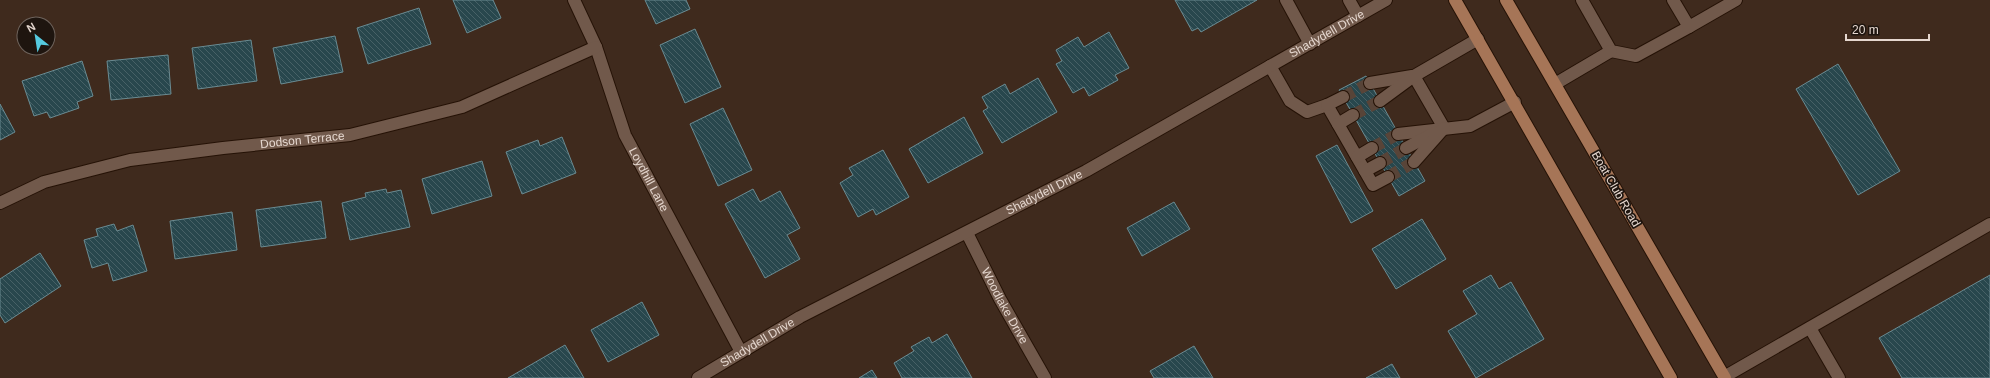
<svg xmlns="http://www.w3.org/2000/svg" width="1990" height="378" viewBox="0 0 1990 378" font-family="Helvetica,sans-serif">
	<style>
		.building { fill: url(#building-back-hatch); stroke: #6a8b92 }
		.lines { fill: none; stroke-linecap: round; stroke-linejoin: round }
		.minor-tunnel { stroke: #584438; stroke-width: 12; stroke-dasharray: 12 6; stroke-linecap: butt }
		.minor-casing { stroke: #251206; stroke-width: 14 }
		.major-casing { stroke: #251206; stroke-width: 14 }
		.minor { stroke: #71594b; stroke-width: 12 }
		.major { stroke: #a67557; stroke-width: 12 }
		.labels { text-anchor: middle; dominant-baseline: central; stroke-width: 3.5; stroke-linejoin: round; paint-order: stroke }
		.street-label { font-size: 12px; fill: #e5d7cf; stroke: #1e150f }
	</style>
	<defs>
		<pattern id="building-back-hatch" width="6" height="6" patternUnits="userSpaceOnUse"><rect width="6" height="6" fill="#28474d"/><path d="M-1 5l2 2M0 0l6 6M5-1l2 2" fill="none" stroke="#476166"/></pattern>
	</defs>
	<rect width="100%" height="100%" fill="#3f2a1d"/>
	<!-- building -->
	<path class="building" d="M453,0H493L501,18L467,33Z
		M645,0H686L690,9L656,24Z
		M1175,0H1257L1201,32L1198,28L1192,31Z
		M419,8L431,44L368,64L357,28Z
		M695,29L721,87L685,103L660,45Z
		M1109,32L1129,68L1115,75L1118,80L1089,96L1084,87L1073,93L1056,64L1062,61L1056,50L1078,37L1084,47Z
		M335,36L343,72L281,84L273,48Z
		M251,40L257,81L198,89L192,48Z
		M168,55L171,94L111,100L107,61Z
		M82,61L93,96L77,102L79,108L50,118L47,112L34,116L22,81Z
		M1838,64L1900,171L1858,195L1796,89Z
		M1366,76L1425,181L1399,196L1339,90Z
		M1038,78L1057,112L1002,143L983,111L988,108L982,97L1005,84L1010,94Z
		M0,104L15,132L0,140Z
		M723,108L752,170L718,186L690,124Z
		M964,117L983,153L928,183L909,149Z
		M562,137L576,173L522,194L506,152L538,140L540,146Z
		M1337,145L1373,211L1351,223L1316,156Z
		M883,150L909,197L876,215L873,209L858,217L840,183L853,175L849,168Z
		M482,161L492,196L432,214L422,179Z
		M386,189L387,193L401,190L410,227L350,240L342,203L366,197L365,193Z
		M753,189L760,202L780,191L800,228L787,235L800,259L765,278L725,204Z
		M321,201L326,238L261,247L256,210Z
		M1174,202L1190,229L1142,256L1127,228Z
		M232,212L237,250L175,259L170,221Z
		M1422,219L1446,259L1396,289L1372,249Z
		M114,224L117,231L133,225L147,271L113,281L108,263L92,268L84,240L98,236L96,229Z
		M40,253L61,286L5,323L0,315V279Z
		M1491,275L1499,289L1511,282L1544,339L1476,378L1448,331L1477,314L1463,291Z
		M1990,275V378H1902L1879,338Z
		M642,302L659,335L608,362L591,330Z
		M947,334L972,378H902L894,363L914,351L911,347L929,337L932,343Z
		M565,345L584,378H508Z
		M1194,346L1213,378H1154L1150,371Z
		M1392,364L1400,378H1366Z
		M872,370L877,378H859Z"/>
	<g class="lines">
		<!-- minor-tunnel -->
		<path class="minor-tunnel" d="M1343,97L1370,83
			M1353,115L1380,101
			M1372,148L1398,134
			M1380,163L1406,148
			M1388,177L1414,162"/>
		<defs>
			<g id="minor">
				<path id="s1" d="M574,0L596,47L625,135L741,352"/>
				<path d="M1286,0L1310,44"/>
				<path d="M1349,0L1358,16"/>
				<path d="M1582,0L1611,51L1636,56L1689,27"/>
				<path d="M1673,0L1689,27L1736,0"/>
				<path d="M1270,66L1290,101L1307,112L1327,105L1373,185L1388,177"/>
				<path d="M1414,76L1444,128"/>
				<path d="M1370,83L1412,76"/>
				<path d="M1555,84L1611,51"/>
				<path d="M1380,101L1414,76L1478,39"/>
				<path d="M1327,105L1343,97"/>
				<path d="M1338,124L1353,115"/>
				<path d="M1398,134L1470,126L1515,102"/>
				<path d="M1406,148L1436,132"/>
				<path d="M1357,157L1372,148"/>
				<path d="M1414,162L1444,128"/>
				<path d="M1365,171L1380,163"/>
				<path id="s2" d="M0,203L44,182L130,160L223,148L350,135L462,107L596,47"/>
				<path id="s3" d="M967,233L1000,299L1045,378"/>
				<path d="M1810,328L1839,378"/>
				<path d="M1724,377L1990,224"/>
				<path id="s4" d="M698,378L800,317L1086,171L1386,0"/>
			</g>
			<path id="major" d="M1455,0L1671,378
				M1506,0L1725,378"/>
		</defs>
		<!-- minor casing -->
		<use href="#minor" class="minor-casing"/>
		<!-- major casing -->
		<use href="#major" class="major-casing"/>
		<!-- minor -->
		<use href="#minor" class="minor"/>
		<!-- major -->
		<use href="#major" class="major"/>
	</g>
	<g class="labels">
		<!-- street labels -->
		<g class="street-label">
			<text stroke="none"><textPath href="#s4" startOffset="717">Shadydell Drive</textPath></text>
			<text stroke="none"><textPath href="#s2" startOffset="311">Dodson Terrace</textPath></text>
			<text stroke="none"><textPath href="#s1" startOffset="195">Loydhill Lane</textPath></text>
			<text transform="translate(1616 189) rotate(60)">Boat Club Road</text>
			<text stroke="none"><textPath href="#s4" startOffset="393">Shadydell Drive</textPath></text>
			<text stroke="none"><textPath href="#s3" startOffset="82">Woodlake Drive</textPath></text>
			<text stroke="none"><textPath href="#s4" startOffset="69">Shadydell Drive</textPath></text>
		</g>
	</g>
	<!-- north arrow -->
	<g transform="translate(36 36) rotate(330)"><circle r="19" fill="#1e150f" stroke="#6e635c"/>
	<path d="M0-3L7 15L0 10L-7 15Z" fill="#55cadf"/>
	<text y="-6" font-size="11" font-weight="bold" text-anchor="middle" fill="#e5d7cf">N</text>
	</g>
	<!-- scale -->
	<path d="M1846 34v6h83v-6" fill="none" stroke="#e5d7cf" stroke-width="2"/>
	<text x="1852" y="34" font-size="12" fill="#e5d7cf" stroke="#1e150f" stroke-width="3" paint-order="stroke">20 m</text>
</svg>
